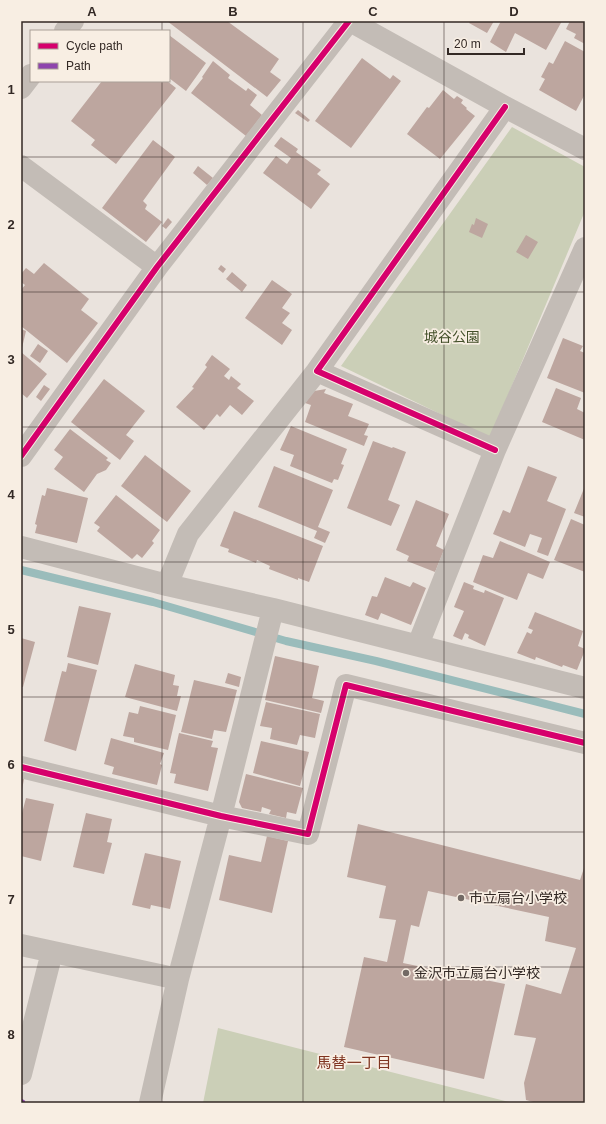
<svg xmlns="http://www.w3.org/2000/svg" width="606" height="1124" viewBox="0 0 606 1124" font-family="Arial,'Noto Sans JP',sans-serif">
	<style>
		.green { fill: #cbcfb7 }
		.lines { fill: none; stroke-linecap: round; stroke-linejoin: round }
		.stream { stroke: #9abcbb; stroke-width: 8 }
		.building { fill: #bda69f }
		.minor { stroke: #c3bcb6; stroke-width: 22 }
		.tertiary { stroke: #c3bcb6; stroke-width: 22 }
		.quiet { stroke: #8e44ad; stroke-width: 5; stroke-dasharray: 10 5; stroke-linecap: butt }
		.cycleway-casing { stroke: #f8eee3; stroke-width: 8 }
		.cycleway { stroke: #d6006c; stroke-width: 6 }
		.grid { fill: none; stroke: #332925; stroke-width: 1; stroke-opacity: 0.55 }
		.poi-dot { fill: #736a65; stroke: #f8eee3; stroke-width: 1.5 }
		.labels { text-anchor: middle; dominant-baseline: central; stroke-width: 3.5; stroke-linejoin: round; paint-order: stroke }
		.park-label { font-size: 14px; fill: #43502a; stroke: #f8eee3 }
		.poi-label { font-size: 14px; fill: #332925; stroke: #f8eee3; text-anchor: start }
		.neighbourhood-label { font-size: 15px; fill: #7f3420; stroke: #f8eee3 }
		.neatline { fill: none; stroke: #332925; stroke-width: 1.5 }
		.grid-label { font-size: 13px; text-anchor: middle; font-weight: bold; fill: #332925 }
	</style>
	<rect width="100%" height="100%" fill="#eae3dd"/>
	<!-- green -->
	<path class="green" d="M512,127L585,167V211L490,438L341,366Z
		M218,1028L513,1103H203Z"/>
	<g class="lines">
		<!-- stream -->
		<path class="stream" d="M21,570L153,602L286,641L376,661L585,714"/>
	</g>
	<!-- building -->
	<path class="building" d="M167,21H227L279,59L270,72L281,80L267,97Z
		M470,21H494L487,33L469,23Z
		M501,21H562L546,50L515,33L506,52L490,42Z
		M570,21H585V44L574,38L576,34L566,29Z
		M169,35L206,63L186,91L169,78Z
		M565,41L585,52V94L576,111L539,90L545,79L541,77L549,62L553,64Z
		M362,58L390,79L393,75L401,81L351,148L315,121Z
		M213,61L230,75L228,78L246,91L248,88L257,95L250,105L262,115L246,136L191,93L203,78L202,77Z
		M102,81H167L176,88L116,164L91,145L95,140L71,121Z
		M443,90L454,99L457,96L463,100L461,103L467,108L466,109L475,116L440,159L407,134L427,107L429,108Z
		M298,110L310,120L308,122L295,113Z
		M281,137L298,149L296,152L321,170L317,174L330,184L311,209L263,173L276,156L287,164L291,158L274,146Z
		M153,140L175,157L143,201L147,205L145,209L162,222L146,242L102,208Z
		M198,166L213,178L207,185L193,173Z
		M168,218L172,222L166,229L162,226Z
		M476,218L488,224L482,238L469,232L472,224L474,225Z
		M526,235L538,242L528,259L516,252Z
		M44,263L89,299L81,310L98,323L67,363L21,326V290L25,285L21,282V274L26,268L34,274Z
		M221,265L226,269L223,273L218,269Z
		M232,272L247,285L242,292L226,279Z
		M272,280L292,294L282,308L290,313L282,323L292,330L282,345L245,318Z
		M21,329L26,331L22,348H21Z
		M563,338L583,346L580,351L585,353V393L547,378Z
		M38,344L48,351L40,363L30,356Z
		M21,352L47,374L27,398L21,393Z
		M212,355L230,369L224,376L229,380L231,376L241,384L237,388L254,401L242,415L230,405L220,417L217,414L204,430L176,407L194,388L192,387L207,367L205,365Z
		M104,379L145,411L126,435L134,441L120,460L71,422Z
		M44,385L50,389L41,401L36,397Z
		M556,388L581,398L577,409L585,413V440L542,422Z
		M326,389L324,393L353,404L348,416L369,424L364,435L368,436L364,446L305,422L311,405L305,403L314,391Z
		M291,426L347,449L341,464L344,465L338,480L334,479L332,483L290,466L294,455L280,450Z
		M70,429L108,458L106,460L111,463L106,470L97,474L84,492L54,469L63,457L54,450Z
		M373,441L392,448L393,447L406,452L388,500L400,505L391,526L347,508Z
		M145,455L191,491L167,522L121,486Z
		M274,466L333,490L318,527L330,532L325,543L314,538L317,531L258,507Z
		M528,466L557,477L547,501L566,509L548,556L537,552L542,538L530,534L525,547L493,534L503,510L510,513Z
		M585,486V517L574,513Z
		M47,488L88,498L77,543L35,533L37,525L35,524L42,495L45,496Z
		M116,495L160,530L152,541L154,543L142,558L137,554L132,559L97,531L100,527L94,523Z
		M416,500L449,514L436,546L444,550L435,572L407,561L409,556L396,550Z
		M234,511L323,546L309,582L298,578V580L269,569L270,566L257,560L256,563L228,552L229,549L220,546Z
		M571,519L585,525V540L584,543L585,544V572L554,560Z
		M500,541L550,562L543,579L528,573L517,600L473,582L483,555L493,558Z
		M385,577L410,587L413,582L426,588L411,625L381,613L378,620L365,615L372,596L377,597Z
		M464,582L474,586L473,589L484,593L485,590L504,598L485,646L468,638L469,635L465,633L462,640L453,636L464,611L454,607Z
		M79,606L111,613L98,665L67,657Z
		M535,612L583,631L578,646L585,649V650L577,670L563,665L562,667L536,657L535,660L517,653L527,632L531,634L533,630L528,628Z
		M21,638L35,642L23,687H21Z
		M275,656L319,666L312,698L324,701L321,713L265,700Z
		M68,663L97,670L76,751L44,741L62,671L66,672Z
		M135,664L175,675L173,685L179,686L177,696H181L177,711L125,697Z
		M228,673L241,677L239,687L225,683Z
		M194,680L237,690L226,732L214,730L212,739L181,732Z
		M266,702L320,714L315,738L300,735L297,745L270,739L272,728L260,726Z
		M140,706L176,715L168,750L134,742V738L123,736L129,712L138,714Z
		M179,733L213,741L211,747L218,748L208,791L174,783L176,774L170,773Z
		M111,738L164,753L160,764L162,765L157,785L112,774L114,767L104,764Z
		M261,741L309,752L300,786L253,773Z
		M246,774L303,788L296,814L287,812L286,818L269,814L271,810L262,807L261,812L242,808L239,802Z
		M21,778L24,779L22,790H21Z
		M26,798L54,804L41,861L21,856V817Z
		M86,813L112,819L107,842L112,843L104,874L73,867Z
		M358,824L580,880L585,865V1103H537L526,1100L524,1083L536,1038L514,1035L526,984L561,994L576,948L545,941L549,917L428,891L419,927L411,925L403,963L505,984L484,1079L344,1047L364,957L387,962L396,920L379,918L386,886L347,877Z
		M267,836L288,841L272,913L219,900L229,855L261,862Z
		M145,853L181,861L170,909L151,905L150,909L132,905Z"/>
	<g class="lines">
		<!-- minor -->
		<path class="minor" d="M350,21L505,107L585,149
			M21,166L157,267
			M495,450L317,371L505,107
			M21,456L157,267L349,21
			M21,547L167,585L273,609L585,688
			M167,585L188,534L317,371
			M418,645L495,450L585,248
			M21,767L221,816L308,834L346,685L585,743
			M21,945L178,979
			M21,1074L52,952
			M150,1103L178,979L221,816L273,609"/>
		<!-- tertiary -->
		<path class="tertiary" d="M65,31L73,21
			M21,88L31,75"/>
		<!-- quiet -->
		<path class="quiet" d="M21,1101L24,1103"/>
		<defs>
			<path id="cycleway" d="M495,450L317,371L505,107
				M21,456L157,267L349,21
				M21,767L221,816L308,834L346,685L585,743"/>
		</defs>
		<!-- cycleway casing -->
		<use href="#cycleway" class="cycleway-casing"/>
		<!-- cycleway -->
		<use href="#cycleway" class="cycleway"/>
	</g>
	<!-- grid -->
	<path class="grid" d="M162,21V31M303,21V1103M444,21V1103M162,81V1103M21,157H585M21,292H585M21,427H585M21,562H585M21,697H585M21,832H585M21,967H585"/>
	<!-- markers -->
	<g class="poi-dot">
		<circle cx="461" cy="898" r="4"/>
		<circle cx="406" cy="973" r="4"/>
	</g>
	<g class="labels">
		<!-- park labels -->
		<g class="park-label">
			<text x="452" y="337">城谷公園</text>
		</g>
		<!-- poi labels -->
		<g class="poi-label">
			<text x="469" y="898">市立扇台小学校</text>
			<text x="414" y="973">金沢市立扇台小学校</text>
		</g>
		<!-- neighbourhood labels -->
		<g class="neighbourhood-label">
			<text x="354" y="1062">馬替一丁目</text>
		</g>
	</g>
	<!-- border -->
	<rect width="606" height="1124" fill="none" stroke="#f8eee3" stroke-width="44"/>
	<!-- legend -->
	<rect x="30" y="30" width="140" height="52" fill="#f8eee3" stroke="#a99f97"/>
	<rect x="38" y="43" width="20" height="6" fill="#d6006c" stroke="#a99f97"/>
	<text x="66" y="50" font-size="12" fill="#332925">Cycle path</text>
	<rect x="38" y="63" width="20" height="6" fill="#8e44ad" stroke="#a99f97"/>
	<text x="66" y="70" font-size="12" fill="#332925">Path</text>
	<!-- scale -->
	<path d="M448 48v6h76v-6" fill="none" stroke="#332925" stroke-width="2"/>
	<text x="454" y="48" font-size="12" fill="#332925" stroke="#f8eee3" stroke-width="3" paint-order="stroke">20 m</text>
	<rect x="22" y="22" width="562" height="1080" class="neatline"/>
	<g class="grid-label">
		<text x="92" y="16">A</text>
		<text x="233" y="16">B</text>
		<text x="373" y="16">C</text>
		<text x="514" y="16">D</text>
		<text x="11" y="94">1</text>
		<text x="11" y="229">2</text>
		<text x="11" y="364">3</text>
		<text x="11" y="499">4</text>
		<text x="11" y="634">5</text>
		<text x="11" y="769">6</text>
		<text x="11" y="904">7</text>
		<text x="11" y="1039">8</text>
	</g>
</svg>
